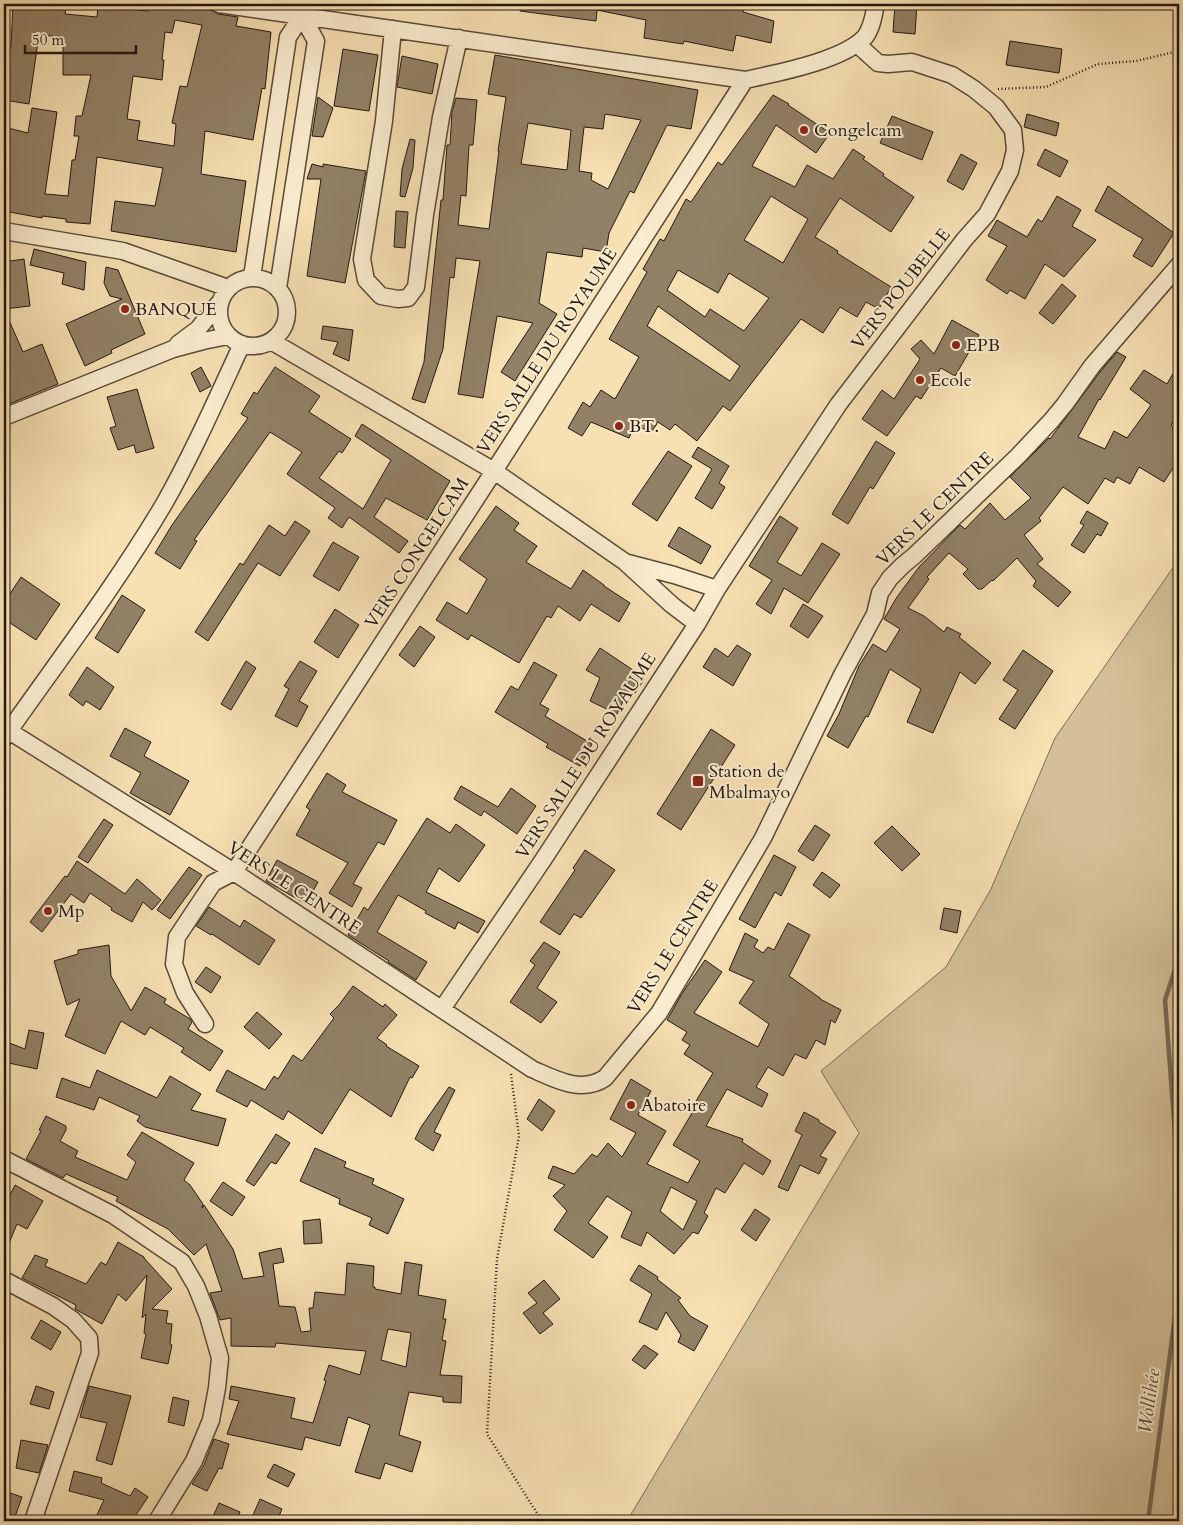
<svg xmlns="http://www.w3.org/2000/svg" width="1183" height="1525" viewBox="0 0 1183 1525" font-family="Cardo,serif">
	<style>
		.green { fill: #d3bf98; stroke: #7c6c55 }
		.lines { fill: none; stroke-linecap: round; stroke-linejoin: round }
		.stream { stroke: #776852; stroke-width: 4.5 }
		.building { fill: #928166; stroke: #241812; fill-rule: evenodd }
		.minor-casing { stroke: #594a3a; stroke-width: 19 }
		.path { stroke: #241812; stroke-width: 2.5; stroke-dasharray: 1 2.5; stroke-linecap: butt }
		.minor { stroke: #faecce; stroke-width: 16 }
		.poi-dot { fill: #8f2418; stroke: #faecce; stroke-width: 2 }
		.labels { text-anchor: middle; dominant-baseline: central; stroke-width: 4; stroke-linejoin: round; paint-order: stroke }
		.poi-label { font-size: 18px; fill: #241812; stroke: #faecce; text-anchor: start }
		.street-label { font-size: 18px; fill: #241812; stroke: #faecce }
		.water-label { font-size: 19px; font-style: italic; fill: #5c4d3c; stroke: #faecce }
	</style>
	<rect width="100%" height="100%" fill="#f7e1b3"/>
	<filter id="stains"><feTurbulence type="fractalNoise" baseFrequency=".004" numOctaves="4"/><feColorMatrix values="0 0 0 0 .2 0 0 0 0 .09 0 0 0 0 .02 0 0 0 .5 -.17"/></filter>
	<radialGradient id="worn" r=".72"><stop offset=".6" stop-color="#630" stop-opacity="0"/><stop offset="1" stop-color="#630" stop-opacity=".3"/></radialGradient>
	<!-- green -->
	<path class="green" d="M1179,559V1521H627L859,1133L821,1071L946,967L991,889L1055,738Z"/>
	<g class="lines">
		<!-- stream -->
		<path class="stream" d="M1179,957L1165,1000L1179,1186
			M1148,1521L1179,1286"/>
	</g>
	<!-- building -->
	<path class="building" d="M13,4H67L65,14L97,17L98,6L148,11L150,4L183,9L184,4L211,10L218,14L238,17L236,26L271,32L265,89L262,88L253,140L205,131L201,174L246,181L236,252L111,231L115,201L155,206L163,168L97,157L90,224L66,222V219L42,216V218L4,211V127L28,133L32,108L57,112L45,194L68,196L72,160H75L79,136H74L76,116H82L91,75H63V37L39,35L29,104L4,100V46L11,47ZM175,20L202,25L187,87L180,86L172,123L176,124L174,146L137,140L140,121L127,119L133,76L162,80L164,60H162L165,32L172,33Z
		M520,4H744L743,12L774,21L771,43L736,35L733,51L684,41L683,44L644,38L646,20L597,10L596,21L520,11Z
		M895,4H917L915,34L893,32Z
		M1010,41L1062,49L1059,73L1006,65Z
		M343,49L378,55L369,111L334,106Z
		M495,55L698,90L691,129L667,125L634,193L630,191L609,233L606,252L583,248L582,257L547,252L539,303L557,314L515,381L501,372L533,323L497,316L483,398L458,394L480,261L456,258L454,278L450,277L443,349L425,403L412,399L424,362L441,200H443L447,145H450L452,112L456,98L477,100L473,145H469L466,196L461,195L458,225L489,229L499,151H498L506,97L488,94ZM605,114L641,120L608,189L591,180L592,173L579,171L584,127L603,129ZM528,123L571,130L567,170L521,164Z
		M402,56L438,64L432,94L397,87Z
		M773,95L789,104L788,105L830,133L816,153L776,125L752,166L795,187L807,165L833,179L853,149L865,157L863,159L884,174L883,176L914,197L891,232L840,198L815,237L838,251L837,253L891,287L879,309L866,302L857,317L840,307L823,333L801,319L730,411L723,406L697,441L675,424L670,430L658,422L651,433L635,424L629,438L591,422L582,436L568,428L583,402L590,407L601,390L615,399L639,357L609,339L647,272L643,269L660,239L664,241L686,199L691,202L718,162L722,165ZM771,196L808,219L783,263L744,240ZM678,270L718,293L729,273L769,298L744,331L710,309L705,317L667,290ZM658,306L740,366L730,381L647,326Z
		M318,97L333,108L323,137L312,136Z
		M1027,114L1059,123L1056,136L1024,127Z
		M892,116L933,132L922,160L880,143Z
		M410,139L415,140L413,168L405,197L400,196L402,169Z
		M1045,149L1068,161L1060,177L1037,165Z
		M961,154L977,163L963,190L947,181Z
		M312,164L323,167V164L366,171L345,283L307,276L321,179H307Z
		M1108,186L1174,233L1152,267L1133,256L1143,239L1095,211Z
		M1057,196L1081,210L1072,226L1096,240L1064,277L1045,264L1025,299L1010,290L1007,294L986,280L1007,246L988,236L997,220L1027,237L1038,219L1042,222Z
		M396,211L408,212L405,248L394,247Z
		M34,249L86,262L84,290L62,284L64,273L30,265Z
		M24,259L30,306L4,309L23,352L42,344L58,384L4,406V262Z
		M106,267L118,270L145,334L111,350L112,353L85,366L66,324L122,299L110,296L104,283Z
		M1062,284L1076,296L1053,324L1039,313Z
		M952,320L979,335L955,376L941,368L921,399L916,396L887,436L862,419L882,390L894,399L920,359L911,349L921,340L934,354Z
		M323,326L353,330L349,361L333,354L338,342L321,339Z
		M1117,352L1126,357L1100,400L1099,399L1078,437L1105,449L1114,431L1127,438L1151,405L1130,389L1144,370L1167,384L1179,363V411L1171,425L1179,434V459L1164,482L1139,467L1130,484L1117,477L1114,483L1105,478L1088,504L1063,487L1039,518L1041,521L1024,535L1043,559L1037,564L1071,592L1058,607L1033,586L1036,581L1017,558L993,581L992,580L982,589H978L963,574L968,569L949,553L927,577L929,579L908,608L924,616L944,632L947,627L961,634L959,637L991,663L975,684L960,672L933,733L907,722L921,689L890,669L868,717L866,716L848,748L827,736L839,714L859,666L873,644L886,652L900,629L884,619L897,597L919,567L960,525L965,529L990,503L1005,520L1031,498L1010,477L1049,438L1050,439L1100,372Z
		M201,367L211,386L200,392L191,373Z
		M275,367L320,396L309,412L351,439L342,453L339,451L319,478L363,509L391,460L355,436L362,424L450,481L427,520L386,498L374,517L408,541L399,553L349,517L342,528L328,518L335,508L287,474L302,452L270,432L194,540L197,541L180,569L155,553L172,525L248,418L241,414L254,392L257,394Z
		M137,389L154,448L136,453L134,445L118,450L110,428L116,426L107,397Z
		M876,441L895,453L873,489L870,487L848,524L832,514Z
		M698,447L729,466L719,483L725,487L712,509L695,498L712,469L692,457Z
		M668,451L692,466L657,521L632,504Z
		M496,506L519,523L514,530L537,546L526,562L571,589L583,570L604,585V586L630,603L619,622L591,604L580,621L558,606L551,618L547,616L519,663L471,635L468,640L436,620L447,602L467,614L487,579L459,559Z
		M1087,511L1108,523L1101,536L1097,534L1084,553L1071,545L1084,525L1080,523Z
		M780,516L798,528L777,562L801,576L822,543L840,554L808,603L784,588L771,614L756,604L772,580L749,566Z
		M295,521L310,531L280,576L258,563L208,641L195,632L240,563L243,565L269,525L285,536Z
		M679,527L711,546L701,564L668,546Z
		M333,542L359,557L339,591L313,576Z
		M21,577L60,604L36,640L4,619V603Z
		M122,595L145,610L118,653L95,638Z
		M803,604L823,616L808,638L790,626Z
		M335,609L359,625L338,658L314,642Z
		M420,626L435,637L414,667L399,655Z
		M737,645L751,654L733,686L703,667L715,648L728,657Z
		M600,648L645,678L631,699L626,695L617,714L590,701L600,678L586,670Z
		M1023,650L1053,671L1015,729L999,719L1018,690L1003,680Z
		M246,661L256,668L231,710L221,704Z
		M300,661L317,671L299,701L308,706L297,727L275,716L289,689L284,686Z
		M534,662L557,675L540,704L549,709L545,716L592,744L580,766L546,747L548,744L495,712L511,686L518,690Z
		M87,667L114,687L100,710L86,701L83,706L69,695Z
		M125,728L151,742L144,756L189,781L170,815L130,793L141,773L110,756Z
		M711,729L735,745L681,830L657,814Z
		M327,773L346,785L342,792L397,820L384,845L378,842L353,884L362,888L352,907L329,893L348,863L296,835L310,810L306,807Z
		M461,786L498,807L511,788L536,806L517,834L484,811L481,816L454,799Z
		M427,818L450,833L456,824L485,845L459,882L439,868L426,892L485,921L478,933L458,922L455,929L425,913L426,911L398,895L377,932L427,962L416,980L388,962L389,961L348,935L364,907L368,910Z
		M104,819L113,825L88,863L78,857Z
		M815,825L830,835L813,861L798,851Z
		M892,826L920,854L902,871L874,843Z
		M585,850L615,870L581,918L574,914L560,935L540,922L575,870L573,868Z
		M774,855L796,867L781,896L775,892L755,928L739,919Z
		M277,860L318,882L306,904L266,881Z
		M77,861L125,894L137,879L161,900L152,910L143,902L132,922L111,910L112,908L90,893L84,903L71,894L42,932L30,922L65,876L67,877Z
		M189,867L202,875L170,919L157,910Z
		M822,872L840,885L830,898L813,885Z
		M209,907L240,927L244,920L275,940L259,965L212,934L211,935L196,926Z
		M944,908L961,911L957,933L940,929Z
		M788,923L810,935L789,976L820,998V999L841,1010L835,1023L831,1020L825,1045L816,1040L806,1059L795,1054L783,1076L768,1067L756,1087L768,1094L762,1107L727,1089L706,1126L743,1139L742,1142L771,1161L763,1175L744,1163L725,1193L716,1188L704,1213L708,1216L698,1234L693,1232L674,1254L647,1232L641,1246L621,1237L632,1212L607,1196L588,1223L608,1237L593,1258L554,1230L567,1211L553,1196L565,1185L548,1178L553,1166L574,1174L592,1154L597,1157L608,1143L622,1157L636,1133L610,1119L631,1079L651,1091L638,1115L666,1131L647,1164L688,1183L700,1161L673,1145L698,1103L696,1101L713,1073L684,1054L690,1045L682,1040L687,1032L667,1020L683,992L705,960L722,972L694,1013L758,1047L769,1024L739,1003L754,981L729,970L745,933L758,940L754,947L763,953L768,947L774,950ZM671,1187L697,1201L683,1230L660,1211Z
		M544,942L560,952L537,988L557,1002L541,1023L510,1002L535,965L530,961Z
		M109,945L111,976L131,1011L145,987L166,999L164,1003L190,1019L192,1022L188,1029L223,1051L210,1071L181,1052L184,1048L150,1027L145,1035L121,1021L105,1054L65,1036L80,999L67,1005L54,961L78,954V950Z
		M206,967L221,977L211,993L195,982Z
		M353,986L383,1007L385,1004L397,1015L377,1038L387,1045L386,1046L419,1066L412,1078L410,1077L391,1117L350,1089L322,1134L288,1111L283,1120L251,1100L247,1107L216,1091L227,1070L265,1090L274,1076L278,1079L293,1055L302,1061L334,1018L330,1014L339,1005Z
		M257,1012L282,1034L269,1049L244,1027Z
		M29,1030L44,1033L37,1069L4,1062V1041L25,1049Z
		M97,1070L157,1098L170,1076L201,1094L191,1110L226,1119L218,1146L145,1127L137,1121L140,1116L99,1097L94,1110L56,1097L62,1078L90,1088Z
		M449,1087L455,1090L434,1132L441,1135L433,1151L415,1139L421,1127Z
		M539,1099L555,1111L542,1131L527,1119Z
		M804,1112L819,1120V1122L836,1132L820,1156L827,1159L819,1174L800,1165L788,1191L778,1187L802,1135L795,1131Z
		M46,1116L66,1126V1130L60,1141L78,1151L75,1157L127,1180L136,1162L127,1155L142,1132L194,1163L184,1180L190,1185L203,1204L202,1208L204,1205L233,1249L243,1279L264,1276L259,1253L281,1248L284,1262L273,1264L279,1306L295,1307L301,1332L311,1331L309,1308H313L315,1292L345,1295L347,1263L374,1266L373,1287H375V1289L401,1294L405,1262L422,1265L418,1295L446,1300L443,1319H446L442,1340L446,1341L440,1375L462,1376L461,1403L443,1402V1397L409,1392L399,1435L421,1442L412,1472L385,1463L380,1479L355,1472L370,1425L348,1417L340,1446L305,1437L302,1450L227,1434L239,1401L229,1399L231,1386L295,1398L291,1418L313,1423L326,1381L324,1380L329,1365L360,1375L366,1351L276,1343L275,1347L231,1346V1318L220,1320L211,1296L210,1293L222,1291L206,1244L194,1255L168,1229L116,1201L118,1197L66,1174L63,1178L26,1159L41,1131L39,1130ZM388,1329L411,1333L406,1367L381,1360Z
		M276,1134L290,1143L276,1164L271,1162L254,1186L246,1181Z
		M315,1148L346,1162L344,1167L374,1179L372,1184L404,1199L388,1234L369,1225L372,1218L339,1204L340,1199L300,1181Z
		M223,1182L245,1197L232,1216L210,1201Z
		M15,1185L43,1201L27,1229L17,1224L4,1255V1207Z
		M755,1209L770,1219L756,1241L741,1230Z
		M320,1219L322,1243L304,1244L303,1221Z
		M118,1242L144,1257V1258L172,1289L152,1309L168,1311L166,1323L172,1324L170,1344L172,1345L168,1364L141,1358L146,1334L144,1333L146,1314L142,1318L147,1275L126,1301L118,1294L102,1324L75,1309L76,1305L22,1278L35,1255L48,1260L45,1266L86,1284L101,1262L106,1265Z
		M639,1265L658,1277L657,1279L681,1298L678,1300L690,1316L708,1326L694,1351L678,1342L681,1335L666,1312L657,1330L639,1322L652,1294L630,1280Z
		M544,1280L560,1299L543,1313L553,1324L540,1334L523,1313L537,1303L528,1293Z
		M41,1320L61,1332L51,1350L31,1338Z
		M644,1345L658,1354L645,1369L632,1360Z
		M36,1386L54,1392L49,1409L30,1404Z
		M89,1386L131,1396L112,1465L96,1460L107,1423L80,1417Z
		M173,1397L189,1401L184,1426L168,1422Z
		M214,1439L229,1444L222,1469L219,1468L207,1491L192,1484L204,1465Z
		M21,1440L48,1445L39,1473L16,1468Z
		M274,1464L295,1474L288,1487L267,1477Z
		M74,1471L102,1478L101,1483L130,1496L135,1488L148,1497L132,1521H94L104,1500L69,1491Z
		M4,1491L22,1497L15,1517L4,1514Z
		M260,1499L282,1509L277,1521H269L253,1515Z
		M219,1503L240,1512L236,1521H211Z"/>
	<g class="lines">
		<defs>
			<path id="minor" d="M219,4L745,80C777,73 842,61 865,37C872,28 874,14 876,4
				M393,29L384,121L362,259L366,280L381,296L398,299L408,298L416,287L425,215L441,117L459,38
				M4,231L123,251L228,288
				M252,277L288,37L302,16L304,4
				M219 312a34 34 0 1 1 68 0a34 34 0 1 1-68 0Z
				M278,288L316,41L302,16
				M178,344L198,329L219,303
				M4,417L173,349L203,341L228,336
				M628,563L674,575L717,589
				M697,624L717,589L838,405L964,240L987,214L1010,171L1015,150L1013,130L996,107L974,89L952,75L912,62L888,64L878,63L857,44
				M4,725L9,731L234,872L532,1069C555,1079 581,1094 605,1078L659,1013L763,838L842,675L875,614L880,593L890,578L903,565L914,556L1018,456L1051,421L1065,404L1092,366L1179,265
				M4,738C58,661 116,585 164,504C193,453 217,398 242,344
				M442,1009L543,860L697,624L672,605L625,562L494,471L745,80
				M205,1024L185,993L174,964L177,937L213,883L234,872L494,471L271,341
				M4,1159L113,1215L182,1262L196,1286L208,1316L220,1358L217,1388L211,1420L194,1461L157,1521
				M4,1280L53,1306L73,1320L89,1338L90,1353L33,1521"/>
		</defs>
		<!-- minor casing -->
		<use href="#minor" class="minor-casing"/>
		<!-- path -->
		<path class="path" d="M998,89L1046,87L1098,64L1136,61L1174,52L1179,48
			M511,1074L519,1136L497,1259L487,1434L542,1521"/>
		<!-- minor -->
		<use href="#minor" class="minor"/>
	</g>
	<!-- markers -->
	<g class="poi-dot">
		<circle cx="804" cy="130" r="5"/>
		<circle cx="125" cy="309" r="5"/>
		<circle cx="956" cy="345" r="5"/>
		<circle cx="920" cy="380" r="5"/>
		<circle cx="619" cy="426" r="5"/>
		<rect x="692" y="775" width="12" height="12" rx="2.5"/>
		<circle cx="48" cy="911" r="5"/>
		<circle cx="631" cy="1105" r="5"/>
	</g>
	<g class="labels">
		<!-- poi labels -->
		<g class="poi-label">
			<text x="814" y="130">Congelcam</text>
			<text x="135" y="309">BANQUE</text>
			<text x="966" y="345">EPB</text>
			<text x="930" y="380">Ecole</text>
			<text x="629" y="426">BT.</text>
			<text x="709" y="771">Station de<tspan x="709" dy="21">Mbalmayo</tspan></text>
			<text x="58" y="911">Mp</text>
			<text x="641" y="1105">Abatoire</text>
		</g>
		<!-- street labels -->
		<g class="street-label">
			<text transform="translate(901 289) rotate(-52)">VERS POUBELLE</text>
			<text transform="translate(547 351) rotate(-57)">VERS SALLE DU ROYAUME</text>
			<text transform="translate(935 509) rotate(-44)">VERS LE CENTRE</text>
			<text transform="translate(417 553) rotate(-57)">VERS CONGELCAM</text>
			<text transform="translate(586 756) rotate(-57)">VERS SALLE DU ROYAUME</text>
			<text transform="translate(294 888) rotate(33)">VERS LE CENTRE</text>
			<text transform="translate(673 947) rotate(-58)">VERS LE CENTRE</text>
		</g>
		<!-- water labels -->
		<g class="water-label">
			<text transform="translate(1149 1401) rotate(-82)">Wollihée</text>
		</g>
	</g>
	<!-- margin -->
	<rect width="1183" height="1525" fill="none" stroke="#f7e1b3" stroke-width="20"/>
	<rect x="5" y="5" width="1173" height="1515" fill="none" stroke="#241812" stroke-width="2.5"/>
	<rect x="10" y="10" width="1163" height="1505" fill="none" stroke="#241812"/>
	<!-- scale -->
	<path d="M25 45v8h111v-8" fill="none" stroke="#241812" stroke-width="2.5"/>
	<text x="32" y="45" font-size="15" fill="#241812" stroke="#faecce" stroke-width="4" paint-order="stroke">50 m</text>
	<rect width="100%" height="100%" filter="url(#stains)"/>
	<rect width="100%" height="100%" fill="url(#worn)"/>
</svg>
